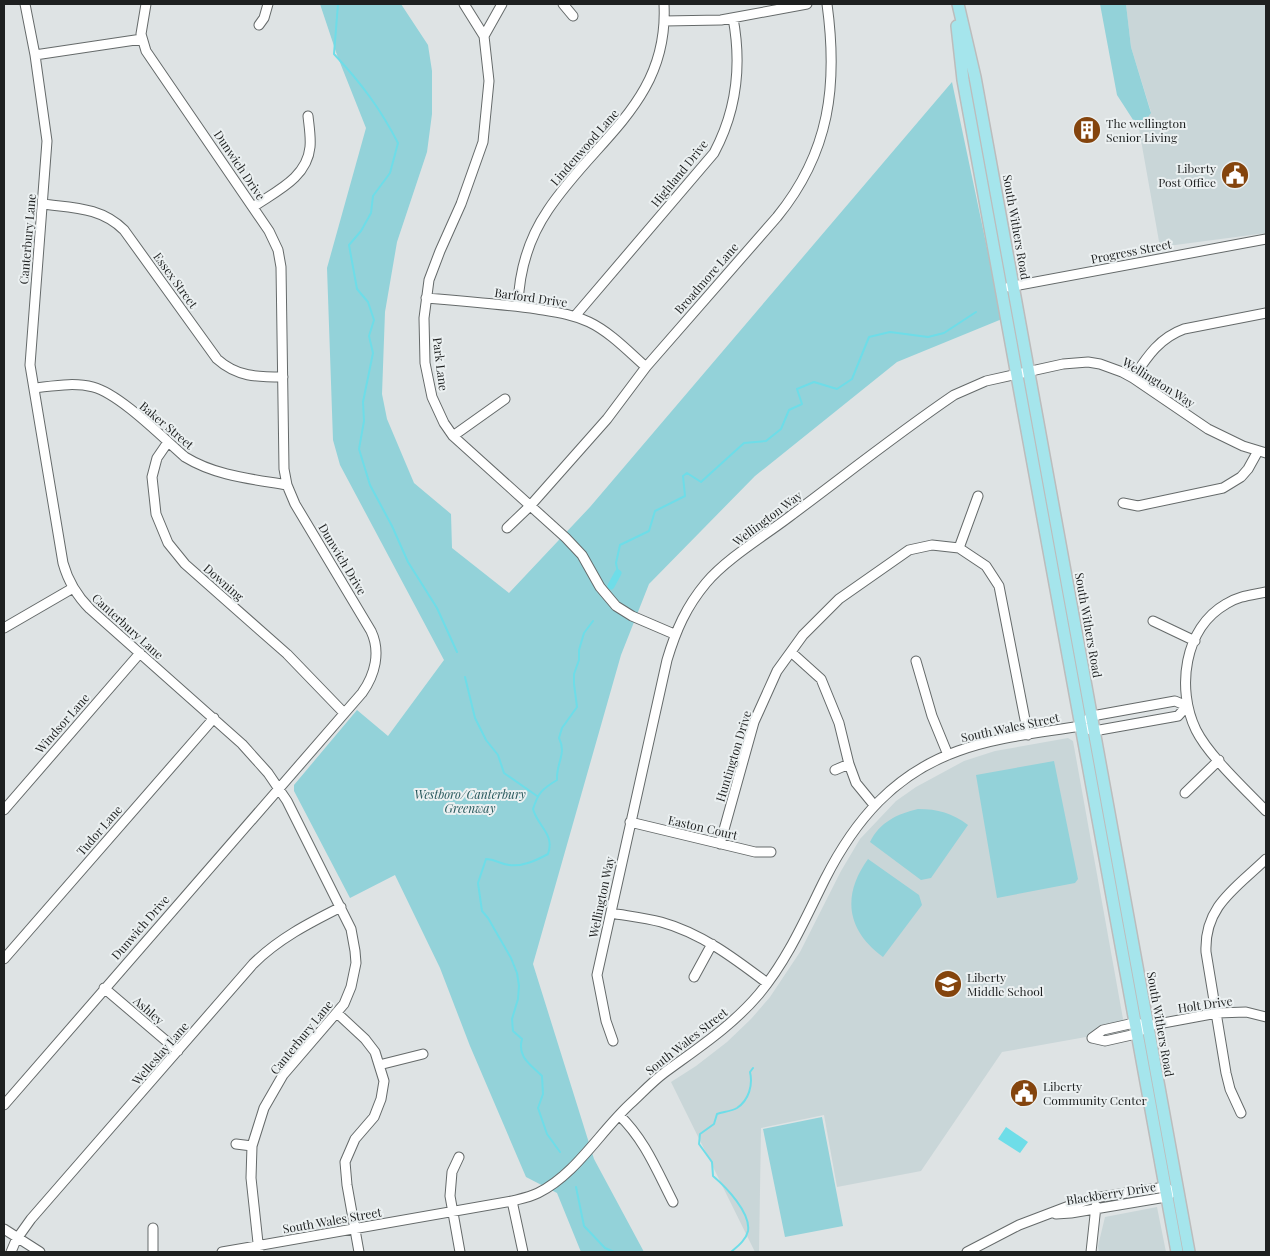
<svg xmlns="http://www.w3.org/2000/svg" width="1270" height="1256" viewBox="0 0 1270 1256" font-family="'Playfair Display',serif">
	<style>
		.built { fill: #c9d6d8 }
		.green { fill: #93d2d9 }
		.water { fill: #6edde8 }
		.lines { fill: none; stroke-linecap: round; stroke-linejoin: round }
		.stream { stroke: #6edde8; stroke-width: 2 }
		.canal { stroke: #6edde8; stroke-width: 7 }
		.minor-casing { stroke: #656a6a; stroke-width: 11 }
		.major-casing { stroke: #bcbcbc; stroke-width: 14 }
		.minor { stroke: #fff; stroke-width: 9 }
		.major { stroke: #a5e5ec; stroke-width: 11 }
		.labels { text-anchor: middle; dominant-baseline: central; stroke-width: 4; stroke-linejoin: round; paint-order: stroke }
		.poi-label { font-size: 12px; fill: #1e2020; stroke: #ebf0f1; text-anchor: start }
		.street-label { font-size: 12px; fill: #1e2020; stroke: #ebf0f1 }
		.park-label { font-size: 12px; font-style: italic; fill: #25565a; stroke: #ebf0f1 }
	</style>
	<rect width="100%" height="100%" fill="#dee3e4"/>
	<!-- built -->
	<path class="built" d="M1126,4H1266V233L1160,247L1139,129L1151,112L1131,47Z
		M1068,738L1073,741L1125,1030L1002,1052L921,1171L837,1187L824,1115L761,1128L759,1252H755L671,1082L696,1066L727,1042L751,1019L770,997L800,952L841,871L860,839L896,801L916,787L964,761L995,751Z
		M1157,1207L1166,1252H1099L1098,1246L1105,1217Z"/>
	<!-- green -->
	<path class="green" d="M320,4H401L428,45L432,71V114L427,152L397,242L385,312L382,394L387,419L414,483L451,514L452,548L509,593L590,507L952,82L1002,319L897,362L755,476L649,584L621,655L533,964L594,1159L644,1252H581L557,1193L526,1177L470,1046L440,968L395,875L350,898L294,791V785L357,710L388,736L444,660L340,465L333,440L327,268L366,128L337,55Z
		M1100,4H1126L1131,47L1151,113L1139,129L1117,95Z
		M1054,761L1078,879L1075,883L997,898L976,775Z
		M918,809C938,809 952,813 968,825L931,878L921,880L870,842C880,822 897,814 918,809Z
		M868,859L919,895L922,905L883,957C846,930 842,895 868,859Z
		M822,1117L843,1226L785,1237L763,1129Z"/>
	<!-- water -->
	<path class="water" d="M1006,1127L1028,1142L1020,1153L998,1139Z"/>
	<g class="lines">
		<!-- stream -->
		<path class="stream" d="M338,4L334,54C361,83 380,108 398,143L390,173L373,196L371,213L361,231L349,245L357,289L368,302L374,320L369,336L373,353L363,402L364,421L359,449L370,485L392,526L408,562L437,608L457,652
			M618,573L616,563L620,545L649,531L655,511L685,496L683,476L687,473L701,482L744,443L766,441L781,429L789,410L802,404L797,389L814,382L837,389L852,379L869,337L890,332L928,337L944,333L976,312
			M465,677L475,718L486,740L498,755L504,773L537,796
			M560,1152L547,1134L538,1108L543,1094L542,1076C530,1064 517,1057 522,1039L513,1031L512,1019L518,999L519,986L517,973L511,958L488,918L482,911L478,883L486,859C495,859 500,864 509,865C523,867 537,860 548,854C555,834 538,827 533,809C538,793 542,789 557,780C556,763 567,754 559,738L562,728L577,707L574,684V674L579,660V650L584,633L593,621
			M576,1187L584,1226L605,1248L614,1252
			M731,1252C738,1246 746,1240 748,1231C751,1213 726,1187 713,1176L712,1162L699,1144L700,1134L714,1124L717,1114C723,1112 732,1111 737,1108C749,1100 753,1085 750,1072L753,1068"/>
		<!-- canal -->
		<path class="canal" d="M611,586L618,573"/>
		<defs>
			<path id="minor" d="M25,4L35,55L47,141L30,365L63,563C68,581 76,595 90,609L242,744L268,773L287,801L351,929L355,951L356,963L351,987L344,1004L283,1075L264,1108L252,1146L251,1178L259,1252
				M464,4L484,36L489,81L483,142L461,204L440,251L429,280L424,318L425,363L432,397L444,423L453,436L566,538L582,555L600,587L616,606L632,616L674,634
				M563,4L573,16
				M664,21L721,20L807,4
				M259,25L264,18L268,4
				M484,36L502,4
				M35,55L142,39
				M43,204C73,208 101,207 124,230L217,359C237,377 257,377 283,377
				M253,207C276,191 307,178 310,147C311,137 309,126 308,116
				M1009,287L1266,239
				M426,298C463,301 500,304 537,309C555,312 572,314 589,322C610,332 628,351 646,367
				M518,306C519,272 529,238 548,210C596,138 669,101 664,4
				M575,316L714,153C737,110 742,66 733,18
				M1133,378C1147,357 1159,338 1184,329L1266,313
				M34,388C53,386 74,382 93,387C120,394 163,438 185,457C216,476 252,479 287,485
				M453,436L505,399
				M168,442L157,458L152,477L156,514L168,543L185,564L287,654L344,713
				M1123,503L1138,506L1223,488L1241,477L1248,469L1258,451
				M507,528L530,506L607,419L646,367L777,217C830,152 838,85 827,4
				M959,548L978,496
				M1266,592C1252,595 1238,596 1226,604C1184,628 1176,689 1196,730C1209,756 1245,789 1266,811
				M1153,621L1195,641
				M4,628L73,588
				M791,652L821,679L839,723L849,764L856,783L874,805
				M916,661L932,716L948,755
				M835,770L849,764
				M1185,793L1219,760
				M4,810L140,653
				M630,822L755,852H771
				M720,844L754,722L777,671L803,635L839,599L909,550L932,545L959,548L986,566L999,586L1028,735
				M611,913C628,916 645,918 661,922C701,933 734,958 767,983
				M4,959L214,718
				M694,977L712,944
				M104,988L178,1051
				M337,1013L365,1039L375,1052L384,1081L381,1099L374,1117L355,1139L345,1162L347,1185L359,1252
				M1092,1038L1105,1041L1136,1034L1147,1026L1217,1013L1246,1012L1266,1017
				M1092,1038L1103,1030L1134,1023L1140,1024
				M613,1041L606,1021L597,975L667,660C676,630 686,607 706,583C726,559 764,536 789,517C844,476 898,433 954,395L986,381L1063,364L1088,362L1100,364L1122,372L1133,378L1208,429L1243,446L1266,453
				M379,1065L423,1054
				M4,1105L362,693C375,675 381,652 371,631L295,504L287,485L284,469L281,267L278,250L269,231L146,51L141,34L146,4
				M1241,1113L1230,1089L1226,1073L1206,952C1204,906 1236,888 1266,859
				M619,1115C645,1140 657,1171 673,1202
				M236,1144L252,1146
				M459,1157L452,1172L450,1196L460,1252
				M512,1201L523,1252
				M1056,1214L1071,1213L1166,1197L1170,1194
				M4,1229L40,1252
				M11,1252L16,1240L31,1219L253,964C278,939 309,923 341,907
				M153,1252V1228
				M222,1252L512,1201C520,1199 530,1197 538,1193C576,1174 599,1133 630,1104C641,1094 652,1082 664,1073C698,1048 732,1026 759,994C788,959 805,919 825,879C855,820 894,774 958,751C996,737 1039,733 1080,726L1094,731L1178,716L1187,706L1175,701L1092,716L1088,719
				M967,1252L1019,1225L1069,1206L1094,1198L1165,1187L1173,1192H1178
				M1091,1252L1096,1206"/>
			<path id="major" d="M958,4L975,77L1189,1252
				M957,26L963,80L1177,1252"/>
		</defs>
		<!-- minor casing -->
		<use href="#minor" class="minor-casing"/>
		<!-- major casing -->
		<use href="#major" class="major-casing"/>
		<!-- minor -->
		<use href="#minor" class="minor"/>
		<!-- major -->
		<use href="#major" class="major"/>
	</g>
	<!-- icons -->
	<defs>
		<symbol id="building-disc" viewBox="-11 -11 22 22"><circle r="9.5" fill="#84440d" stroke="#ebf0f1"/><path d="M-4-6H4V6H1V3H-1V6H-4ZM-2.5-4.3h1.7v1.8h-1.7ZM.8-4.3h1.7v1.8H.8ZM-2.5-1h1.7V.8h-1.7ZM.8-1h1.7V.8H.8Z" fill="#fff"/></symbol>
		<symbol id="civic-disc" viewBox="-11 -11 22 22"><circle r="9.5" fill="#84440d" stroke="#ebf0f1"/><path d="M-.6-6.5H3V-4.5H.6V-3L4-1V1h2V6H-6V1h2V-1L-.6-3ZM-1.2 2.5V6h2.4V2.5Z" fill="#fff"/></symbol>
		<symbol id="school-disc" viewBox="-11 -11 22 22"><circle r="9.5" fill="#84440d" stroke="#ebf0f1"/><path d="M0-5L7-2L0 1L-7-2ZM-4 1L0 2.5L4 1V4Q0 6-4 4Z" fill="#fff"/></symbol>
	</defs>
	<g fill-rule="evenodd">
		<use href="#building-disc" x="1071" y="114" width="32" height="32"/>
		<use href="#civic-disc" x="1219" y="159" width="32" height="32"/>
		<use href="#school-disc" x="932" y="968" width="32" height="32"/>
		<use href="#civic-disc" x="1008" y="1077" width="32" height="32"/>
	</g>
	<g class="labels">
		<!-- poi labels -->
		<g class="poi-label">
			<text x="1106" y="123">The wellington<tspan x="1106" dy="14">Senior Living</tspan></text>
			<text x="1216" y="168" text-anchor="end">Liberty<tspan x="1216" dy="14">Post Office</tspan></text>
			<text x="967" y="977">Liberty<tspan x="967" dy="14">Middle School</tspan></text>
			<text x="1043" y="1086">Liberty<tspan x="1043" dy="14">Community Center</tspan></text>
		</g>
		<!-- street labels -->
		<g class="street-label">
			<text transform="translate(584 147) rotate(-49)">Lindenwood Lane</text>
			<text transform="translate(240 165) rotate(56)">Dunwich Drive</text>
			<text transform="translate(679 173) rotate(-51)">Highland Drive</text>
			<text transform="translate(1017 227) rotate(80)">South Withers Road</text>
			<text transform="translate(27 239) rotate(-85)">Canterbury Lane</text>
			<text transform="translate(1131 251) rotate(-11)">Progress Street</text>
			<text transform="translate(706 278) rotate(-49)">Broadmore Lane</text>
			<text transform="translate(176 280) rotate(54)">Essex Street</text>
			<text transform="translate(531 297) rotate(8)">Barford Drive</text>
			<text transform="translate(441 364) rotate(83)">Park Lane</text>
			<text transform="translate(1159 382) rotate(32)">Wellington Way</text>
			<text transform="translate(167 425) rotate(40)">Baker Street</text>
			<text transform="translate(767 518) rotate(-37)">Wellington Way</text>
			<text transform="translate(343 559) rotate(59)">Dunwich Drive</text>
			<text transform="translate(224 582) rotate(41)">Downing</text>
			<text transform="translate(1089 625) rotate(80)">South Withers Road</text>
			<text transform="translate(128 626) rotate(42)">Canterbury Lane</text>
			<text transform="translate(62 723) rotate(-49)">Windsor Lane</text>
			<text transform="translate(1010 727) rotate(-12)">South Wales Street</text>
			<text transform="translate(733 756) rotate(-73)">Huntington Drive</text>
			<text transform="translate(703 827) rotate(13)">Easton Court</text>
			<text transform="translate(99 830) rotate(-49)">Tudor Lane</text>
			<text transform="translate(601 897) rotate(-78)">Wellington Way</text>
			<text transform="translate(140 927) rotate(-49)">Dunwich Drive</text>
			<text transform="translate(1205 1004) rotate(-8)">Holt Drive</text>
			<text transform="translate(149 1010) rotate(41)">Ashley</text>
			<text transform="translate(1161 1024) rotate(80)">South Withers Road</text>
			<text transform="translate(301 1037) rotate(-51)">Canterbury Lane</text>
			<text transform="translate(686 1041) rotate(-38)">South Wales Street</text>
			<text transform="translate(160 1053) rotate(-49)">Welleslay Lane</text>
			<text transform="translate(1111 1193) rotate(-9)">Blackberry Drive</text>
			<text transform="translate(332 1220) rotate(-10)">South Wales Street</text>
		</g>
		<!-- park labels -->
		<g class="park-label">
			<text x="470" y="794">Westboro/Canterbury<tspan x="470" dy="14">Greenway</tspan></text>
		</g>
	</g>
	<!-- border -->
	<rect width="1270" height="1256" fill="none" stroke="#1e2020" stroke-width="10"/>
</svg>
